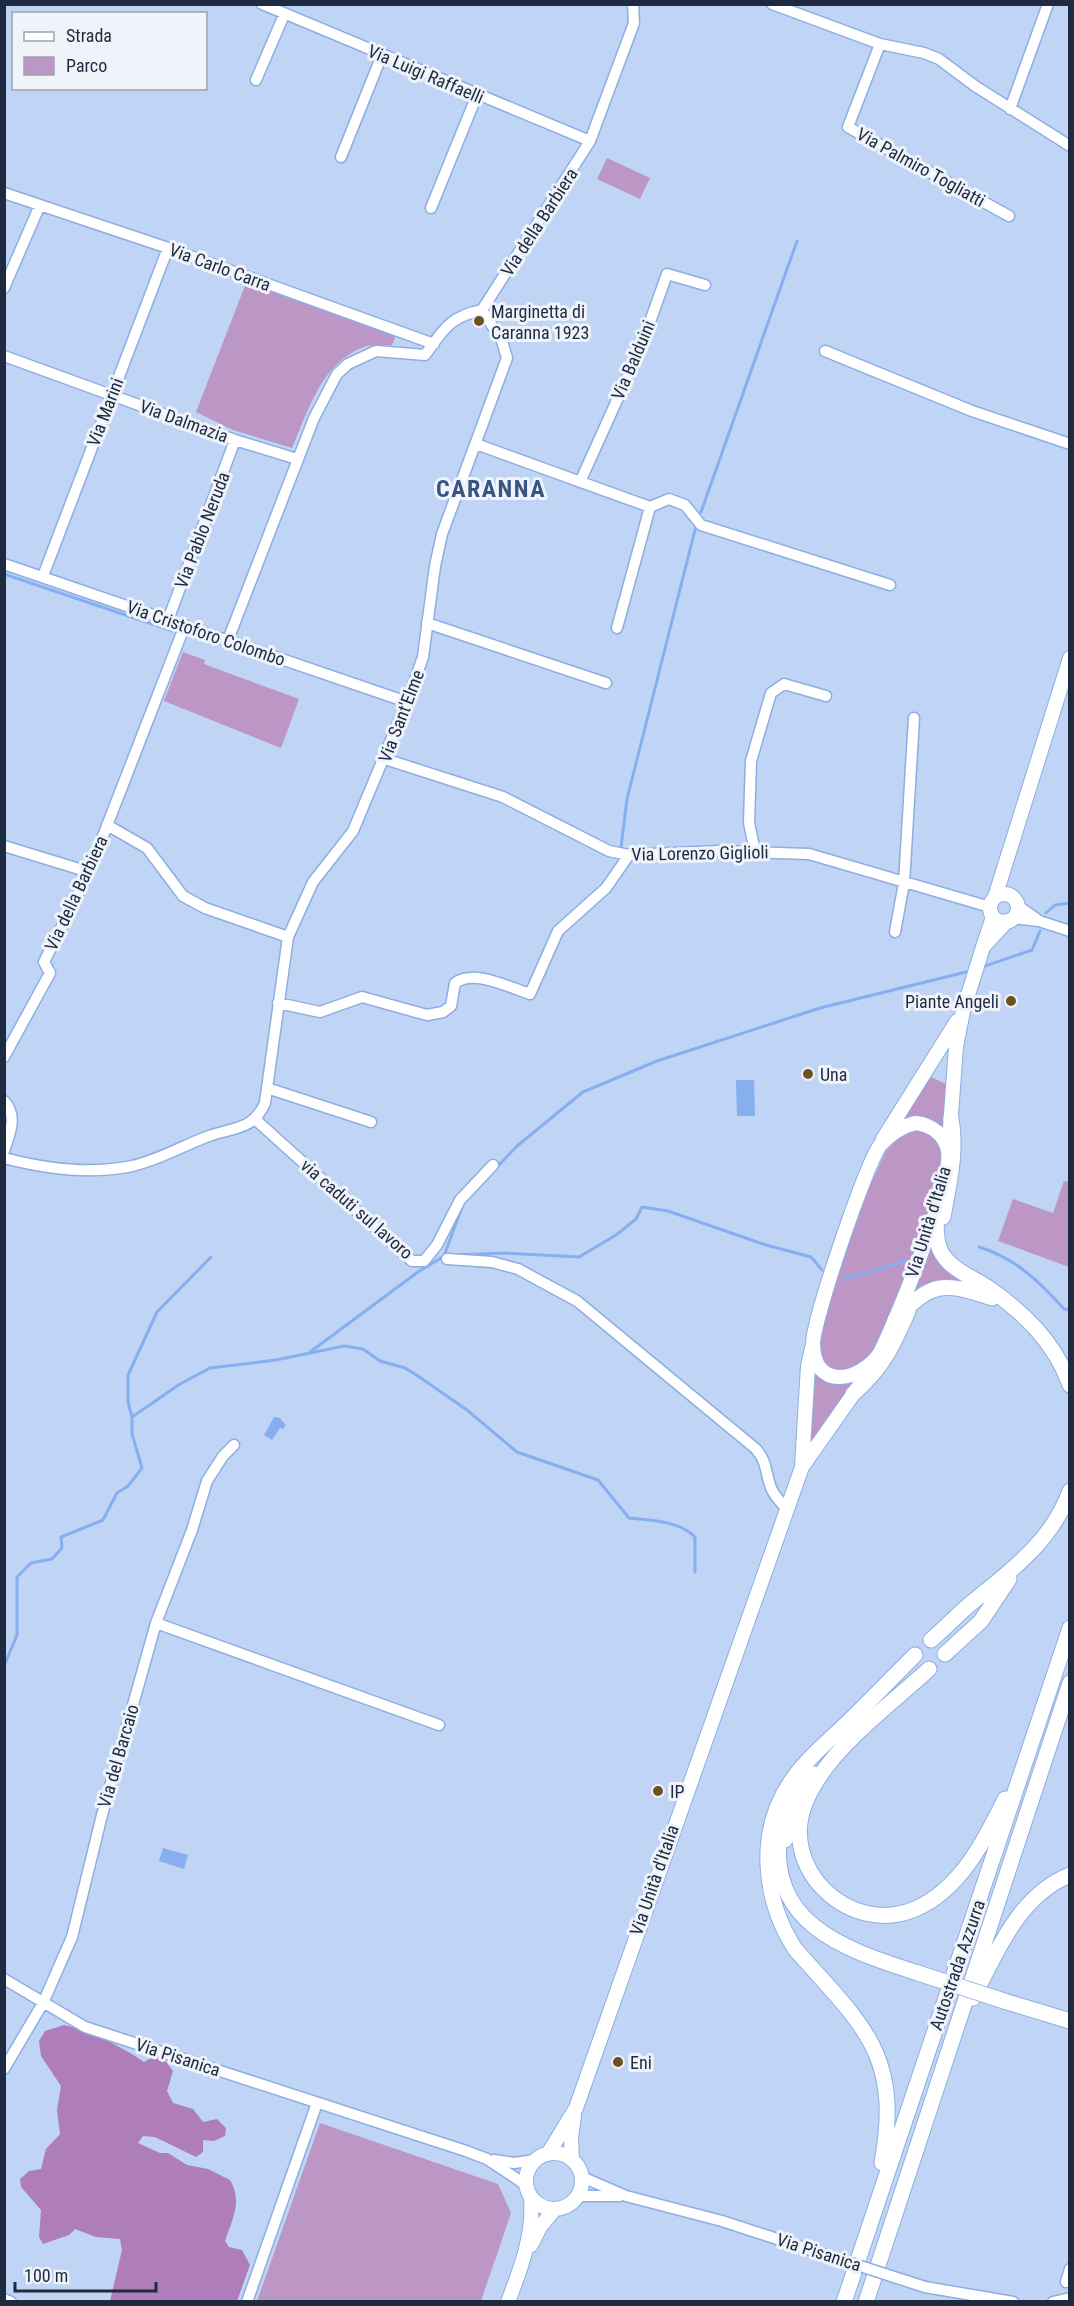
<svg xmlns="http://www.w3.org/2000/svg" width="1074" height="2306" viewBox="0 0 1074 2306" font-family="'Roboto Condensed',sans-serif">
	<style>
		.green { fill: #bc96c5 }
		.forest { fill: #ae7dba }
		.water { fill: #86aff0 }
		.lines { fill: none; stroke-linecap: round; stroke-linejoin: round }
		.stream { stroke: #86aff0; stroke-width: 3 }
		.minor-casing { stroke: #8daee2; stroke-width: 13 }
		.major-casing { stroke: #8daee2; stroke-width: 16 }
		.highway-casing { stroke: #8daee2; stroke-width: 17 }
		.minor { stroke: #fff; stroke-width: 10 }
		.major { stroke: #fff; stroke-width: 14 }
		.highway { stroke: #fff; stroke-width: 15 }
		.minor-bridge-casing { stroke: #8daee2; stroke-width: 13; stroke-linecap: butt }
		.highway-bridge-casing { stroke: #8daee2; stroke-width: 17; stroke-linecap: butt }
		.minor-bridge { stroke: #fff; stroke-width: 10 }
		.highway-bridge { stroke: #fff; stroke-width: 15 }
		.poi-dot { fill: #6c5223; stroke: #f0f4fa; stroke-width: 2 }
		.labels { text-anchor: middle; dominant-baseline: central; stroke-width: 6; stroke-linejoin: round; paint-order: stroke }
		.street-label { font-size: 18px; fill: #1d2a3f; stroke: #f0f4fa }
		.poi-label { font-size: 18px; fill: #1d2a3f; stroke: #f0f4fa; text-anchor: start }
		.district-label { font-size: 24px; font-weight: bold; letter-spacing: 1.5px; fill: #375482; stroke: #f0f4fa }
	</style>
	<rect width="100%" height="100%" fill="#c0d4f5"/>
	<!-- green -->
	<path class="green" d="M607,158L650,178L640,199L597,179Z
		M246,283L396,335L392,345C384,346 372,344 364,347C322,362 308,411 292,448L233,430L196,412Z
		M183,652L205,660L204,664L299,699L281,748L164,701Z
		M931,1077L948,1085V1144L937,1128H897Z
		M914,1128L936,1136L944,1154L931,1210L886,1333L868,1358L848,1372L829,1370L820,1357L819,1348L834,1282L862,1203L886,1151L907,1130Z
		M1064,1181L1069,1182V1267L998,1241L1013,1199L1053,1213Z
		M931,1242L969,1282L911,1294Z
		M813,1366L841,1383L857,1382L810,1443Z
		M320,2123L498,2184L511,2213L481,2301H257Z"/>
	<!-- forest -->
	<path class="forest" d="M64,2025C88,2030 125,2048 144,2062L151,2058H163L173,2071L167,2091L173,2103L193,2109L203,2122L217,2119L226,2128L225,2136L214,2141L203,2140V2152L196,2157L155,2137L143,2136L138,2143L160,2153H168L187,2165L208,2169L230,2180C243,2202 232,2219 225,2241L229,2247L242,2250L250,2265L237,2301H110L122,2250L120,2239L96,2237L75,2229L69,2235L43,2244L39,2237L41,2210L21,2187L20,2179L29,2171L41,2169L46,2149L60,2134L57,2110L61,2086L41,2056L39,2041L45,2031Z"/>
	<!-- water -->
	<path class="water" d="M736,1080H754L755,1116H737Z
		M274,1417L280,1418L286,1425L283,1429L280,1428L272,1440L264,1435Z
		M163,1848L188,1855L184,1869L159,1861Z"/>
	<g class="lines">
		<!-- stream -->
		<path class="stream" d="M701,512L797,241
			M4,574L173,631
			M621,847L627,799L696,526
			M1046,913L1055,905L1070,903
			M982,967L1032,950L1040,931
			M496,1168L517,1146L583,1092L657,1061L820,1008L966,972
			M979,1247C1015,1258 1039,1281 1064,1309L1070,1310
			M453,1255L504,1253L579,1257L616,1235L636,1219L642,1207L668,1211L766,1245L811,1257L822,1270
			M444,1256L462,1207
			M844,1279L907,1261
			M310,1352L418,1272L444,1256
			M132,1417L128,1402V1375L157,1312L211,1257
			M4,1666L17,1635V1577L31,1563L52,1559L62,1548L61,1537L103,1520L117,1493L128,1486L142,1468L132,1434V1417L180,1384L210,1368L276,1360L344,1346L363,1349L380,1361L405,1368L418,1376L467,1410L517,1452L598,1480L629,1518C652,1520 679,1521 695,1537V1572"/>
		<defs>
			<path id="minor" d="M262,4L590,141
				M772,4L880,44L924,53L939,59L975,86L1070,146
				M880,44L848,127L1009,216
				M256,80L284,15
				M1010,109L1048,4
				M341,157L382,55
				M4,193L168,248L434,344
				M431,208L477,95
				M4,288L40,205
				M825,351L972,411L1070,444
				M4,356L235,440L297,459
				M476,444L650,507L669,499L685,505L701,525L890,585
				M580,482L641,347L667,274L705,285
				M4,564L407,702
				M43,576L168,248
				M168,620L235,440
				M427,623L606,683
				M617,628L650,507
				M228,640L314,418L337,374L348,364L376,351L425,355C444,329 449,317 482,310L590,141L634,23L633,4
				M385,759L503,797L609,851L629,855L720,851L809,854L990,907
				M107,825L147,848L183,896L205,908L288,937
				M4,846L89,872
				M755,851L749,823L751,761L771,693L784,684L826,696
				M1017,905L1037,919
				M1013,918L1039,921L1070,931
				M895,932L904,883L914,718
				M278,1003L320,1012L362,997L427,1015L443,1012L451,1006L455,983C475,969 508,987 530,994L558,931L606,888L629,855
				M4,1057L50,973L44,962L89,872L185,625
				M267,1088L371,1122
				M4,1101C18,1116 10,1133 4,1151
				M256,1120L412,1261H424L437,1245L460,1200L493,1165
				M4,1158C46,1169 90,1175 132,1166C159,1160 184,1145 209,1136C235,1127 253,1130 265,1103L288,937L313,882L353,831L407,702L423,657L435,566L442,534L507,358L502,341L482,310
				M447,1259L492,1262L518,1269L577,1301L756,1449C767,1462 765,1470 770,1485C772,1494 781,1502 787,1510
				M156,1623L439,1725
				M4,1979L85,2027L466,2151L487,2159L526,2185
				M4,2069L43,2003L72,1937L102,1815L156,1623L192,1530L207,1481L223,1456L234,1445
				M494,2160L514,2163L535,2160
				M582,2177L626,2196L722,2221L820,2253
				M578,2196H620
				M1066,2282L1070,2269
				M925,2287L1013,2302
				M4,2299L11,2302
				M247,2302L317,2103
				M1053,2302L1070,2298"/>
			<path id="major" d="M990 908a14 14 0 1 1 28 0a14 14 0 1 1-28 0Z
				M995,897L1070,658
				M993,917L983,947L1007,921
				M916,1123C932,1125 945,1135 948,1151C953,1182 896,1321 880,1353C860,1382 814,1391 813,1344C813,1320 866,1163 881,1144C889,1135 904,1125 916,1123Z
				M950,1128L956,1047L963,1011L983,947
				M883,1139L957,1021
				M802,1466L808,1366L812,1348
				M526 2181a28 28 0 1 1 56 0a28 28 0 1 1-56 0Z
				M548,2154L576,2108L802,1467L859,1386
				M572,2160L571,2138L574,2116
				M531,2245L540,2227L555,2209
				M508,2302C521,2268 534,2234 531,2198"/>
			<path id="highway" d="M937,1204C937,1219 934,1235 940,1250C949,1269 970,1276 987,1287C1023,1312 1055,1342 1070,1385
				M943,1217C949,1183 957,1152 951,1118
				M895,1320C931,1282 942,1281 992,1298
				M853,1394C883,1367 892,1348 908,1311
				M931,1640C944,1629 956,1616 969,1605C1010,1571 1051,1543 1070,1491
				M945,1654L981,1621L1009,1579
				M929,1669C888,1707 828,1749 806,1801C777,1867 849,1937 915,1909C960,1890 985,1840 1005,1799
				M780,1829C766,1925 844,1949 918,1973
				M785,1840C786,1816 794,1789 814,1774
				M973,1998C996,1953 1019,1895 1070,1875
				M1004,2001L1070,2021
				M882,2163C902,2053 862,2025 795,1949C763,1899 756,1831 792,1780C806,1760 826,1743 843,1727C868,1703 891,1679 915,1655
				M844,2302L1070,1628
				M866,2302L1070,1683"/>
		</defs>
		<!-- minor casing -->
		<use href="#minor" class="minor-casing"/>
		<!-- major casing -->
		<use href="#major" class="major-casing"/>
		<!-- highway casing -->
		<use href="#highway" class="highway-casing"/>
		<!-- minor -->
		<use href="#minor" class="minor"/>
		<!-- major -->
		<use href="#major" class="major"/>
		<!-- highway -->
		<use href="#highway" class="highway"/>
		<defs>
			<path id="minor-bridge" d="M820,2253L925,2287"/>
			<path id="highway-bridge" d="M918,1973L1004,2001"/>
		</defs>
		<!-- minor-bridge casing -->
		<use href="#minor-bridge" class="minor-bridge-casing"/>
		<!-- highway-bridge casing -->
		<use href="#highway-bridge" class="highway-bridge-casing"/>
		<!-- minor-bridge -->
		<use href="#minor-bridge" class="minor-bridge"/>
		<!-- highway-bridge -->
		<use href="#highway-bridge" class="highway-bridge"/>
	</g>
	<!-- markers -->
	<g class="poi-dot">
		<circle cx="479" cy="321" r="6"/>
		<circle cx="1011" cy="1001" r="6"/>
		<circle cx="808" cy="1074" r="6"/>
		<circle cx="658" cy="1791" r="6"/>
		<circle cx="618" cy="2062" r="6"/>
	</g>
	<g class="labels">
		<!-- street labels -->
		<g class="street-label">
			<text transform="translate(426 74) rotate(23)">Via Luigi Raffaelli</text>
			<text transform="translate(921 167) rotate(29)">Via Palmiro Togliatti</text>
			<text transform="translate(539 222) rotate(-57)">Via della Barbiera</text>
			<text transform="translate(220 267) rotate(20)">Via Carlo Carra</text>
			<text transform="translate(633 360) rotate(-67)">Via Balduini</text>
			<text transform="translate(105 412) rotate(-69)">Via Marini</text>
			<text transform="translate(184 421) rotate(20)">Via Dalmazia</text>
			<text transform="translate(202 530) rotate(-69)">Via Pablo Neruda</text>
			<text transform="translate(206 633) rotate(19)">Via Cristoforo Colombo</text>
			<text transform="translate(401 716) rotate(-69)">Via Sant'Elme</text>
			<text transform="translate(700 853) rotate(-1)">Via Lorenzo Giglioli</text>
			<text transform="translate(76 893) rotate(-65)">Via della Barbiera</text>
			<text transform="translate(357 1209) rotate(41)">via caduti sul lavoro</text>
			<text transform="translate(928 1222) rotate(-73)">Via Unità d'Italia</text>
			<text transform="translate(118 1756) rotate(-74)">Via del Barcaio</text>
			<text transform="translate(654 1880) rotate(-71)">Via Unità d'Italia</text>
			<text transform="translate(957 1965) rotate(-71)">Autostrada Azzurra</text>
			<text transform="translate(178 2057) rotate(18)">Via Pisanica</text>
			<text transform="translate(819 2252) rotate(18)">Via Pisanica</text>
		</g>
		<!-- poi labels -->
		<g class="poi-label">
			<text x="491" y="311">Marginetta di<tspan x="491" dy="21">Caranna 1923</tspan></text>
			<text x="999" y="1001" text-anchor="end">Piante Angeli</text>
			<text x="820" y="1074">Una</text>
			<text x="670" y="1791">IP</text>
			<text x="630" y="2062">Eni</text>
		</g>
		<!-- district labels -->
		<g class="district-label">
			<text x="491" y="489">CARANNA</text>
		</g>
	</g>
	<!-- border -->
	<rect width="1074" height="2306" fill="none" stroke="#1d2a3f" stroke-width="12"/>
	<!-- legend -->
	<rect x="12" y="12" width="195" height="78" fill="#f0f4fa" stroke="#9ca3af" stroke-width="1.5"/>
	<rect x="24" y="32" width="30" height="9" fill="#ffffff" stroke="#9ca3af" stroke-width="1.5"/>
	<text x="66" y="42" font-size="18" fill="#1d2a3f">Strada</text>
	<rect x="24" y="57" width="30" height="18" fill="#bc96c5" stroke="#9ca3af" stroke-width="1.5"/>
	<text x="66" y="72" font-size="18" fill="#1d2a3f">Parco</text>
	<!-- scale -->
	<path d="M15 2282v9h141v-9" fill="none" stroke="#1d2a3f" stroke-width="3"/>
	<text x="24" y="2282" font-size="18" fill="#1d2a3f" stroke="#f0f4fa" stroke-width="4.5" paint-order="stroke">100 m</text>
</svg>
